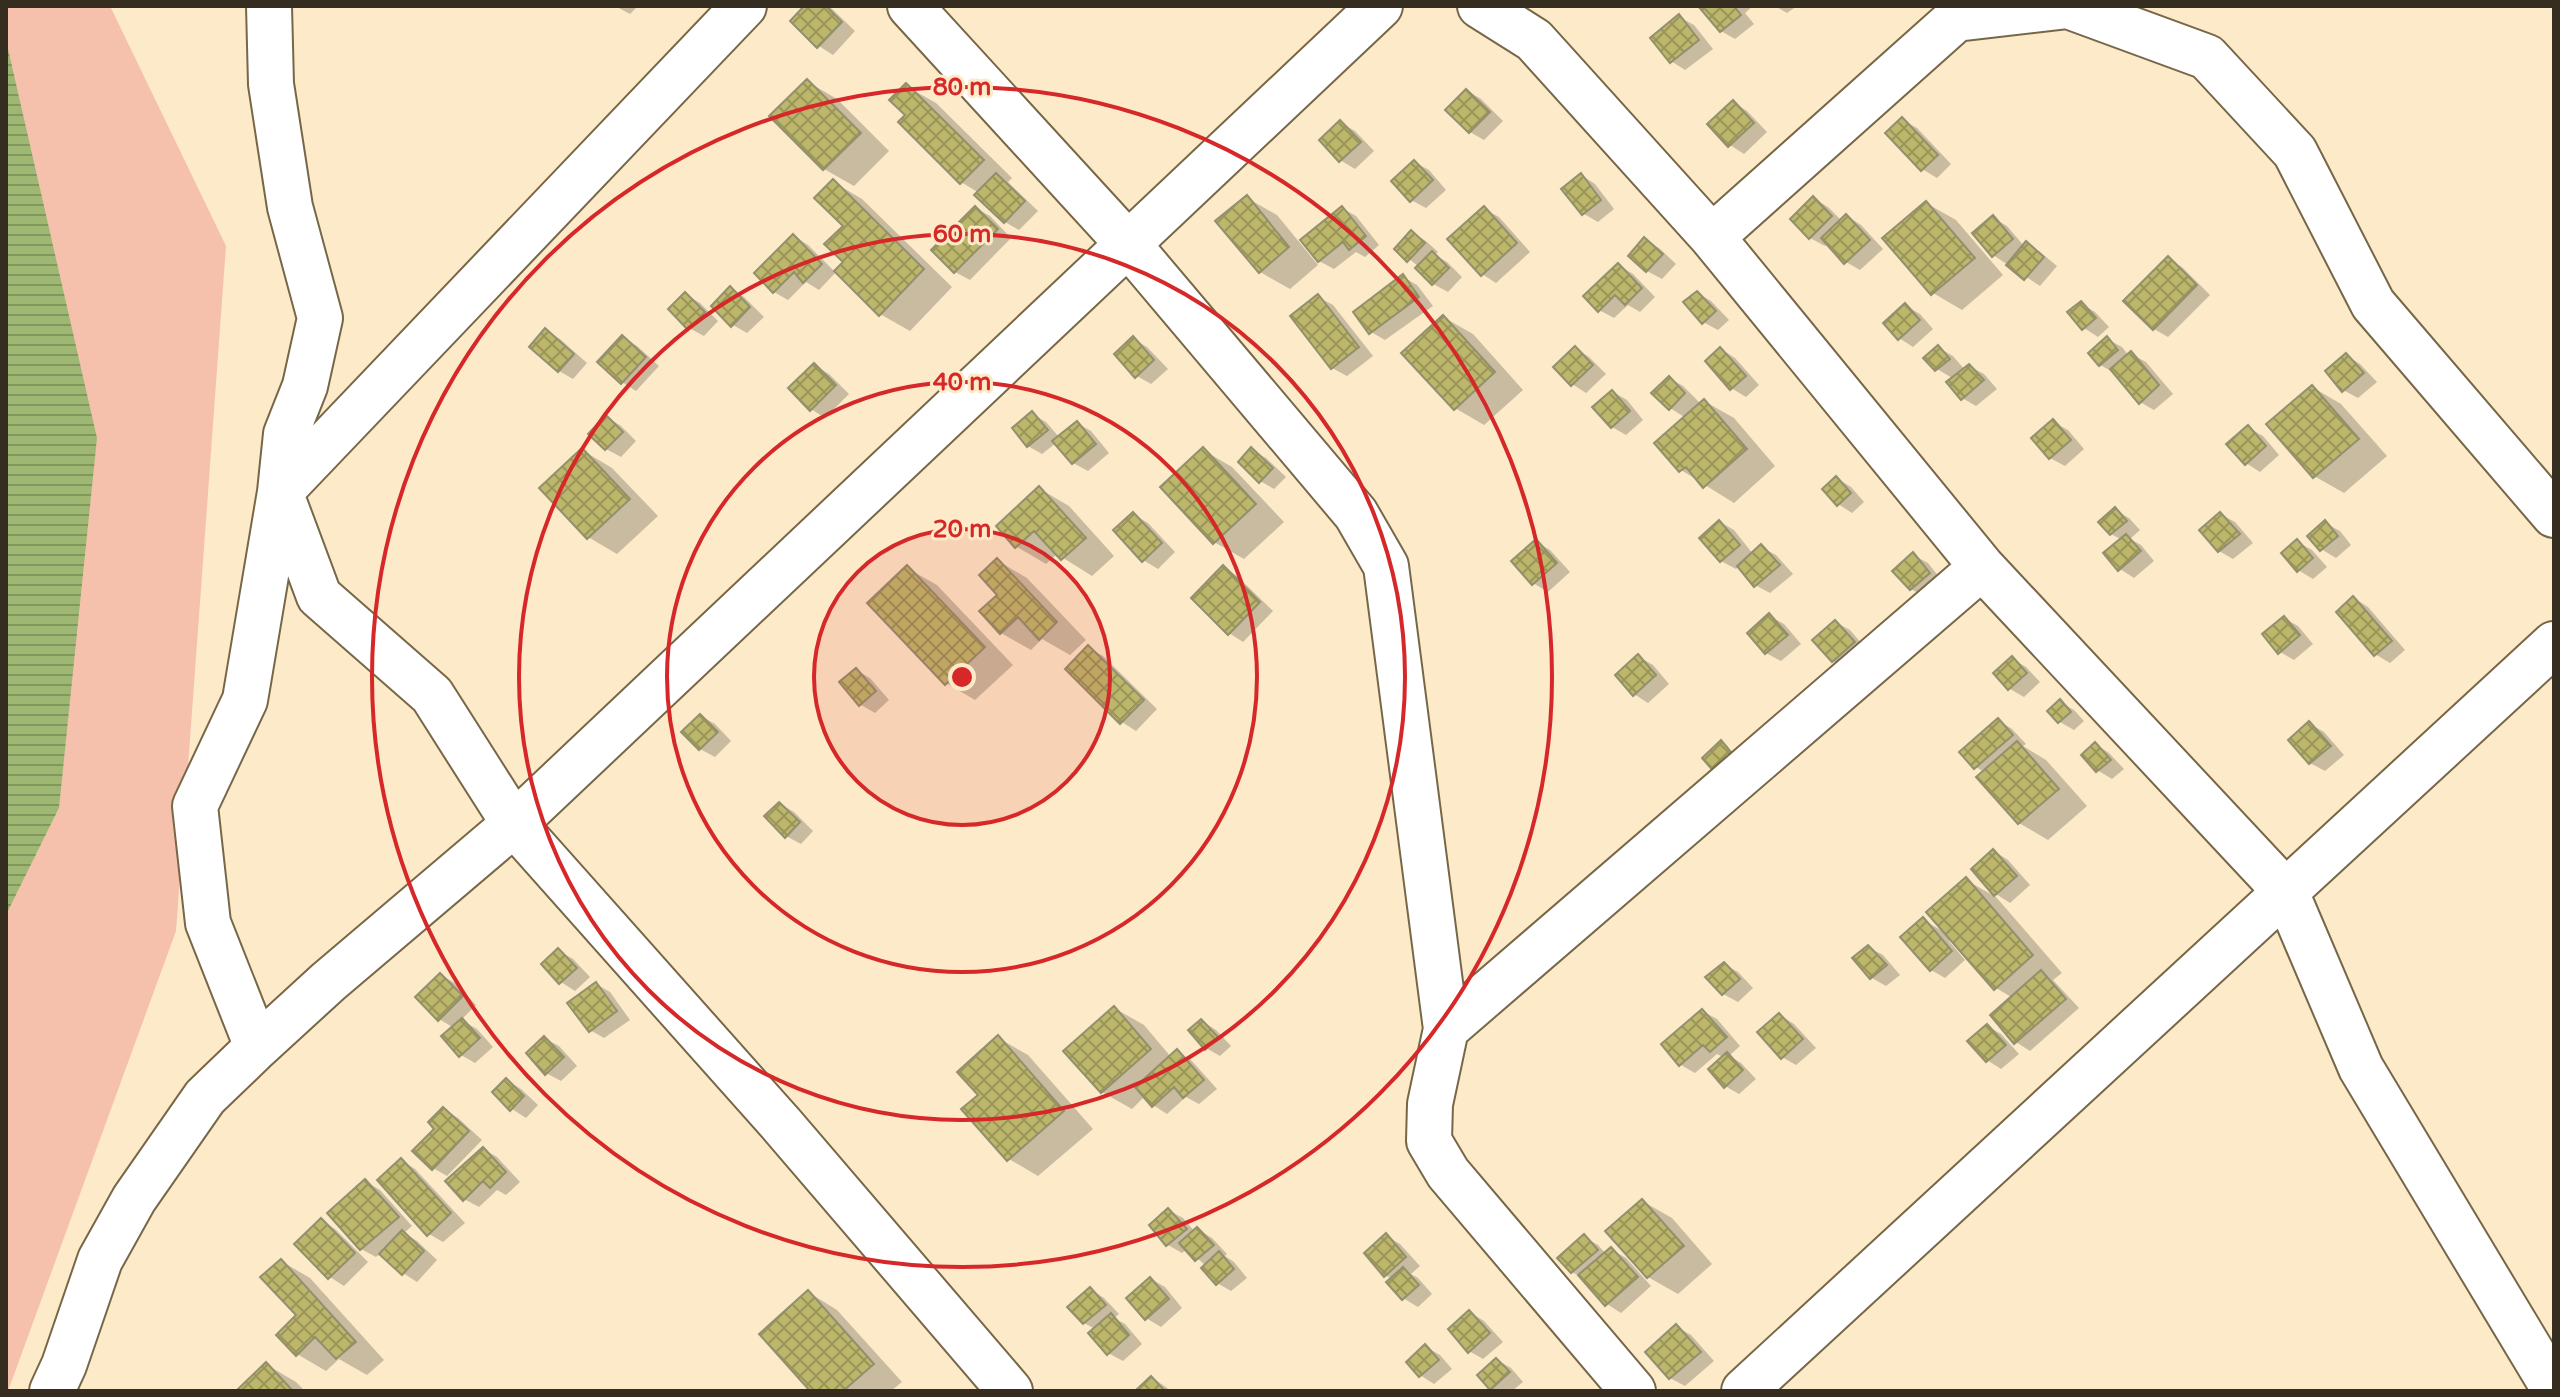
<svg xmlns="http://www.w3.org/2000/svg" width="2560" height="1397" viewBox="0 0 2560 1397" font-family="'Varela Round',sans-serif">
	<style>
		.green { fill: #f5c1ac }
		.water { fill: url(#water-rules) }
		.shadow { fill: #0003 }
		.building { fill: url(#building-cross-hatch); stroke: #92906e; stroke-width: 2 }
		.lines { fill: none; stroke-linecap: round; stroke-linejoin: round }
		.street-casing { stroke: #776749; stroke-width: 48 }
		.street { stroke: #fff; stroke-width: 44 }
		.ring { fill: none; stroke: #d62828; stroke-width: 4 }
		.centre { fill: #d62828; stroke: #fceac8; stroke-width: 4 }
		.ring-label { font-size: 24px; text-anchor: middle; font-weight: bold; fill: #d62828; stroke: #fceac8; stroke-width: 6; stroke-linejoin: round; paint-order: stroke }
	</style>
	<defs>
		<pattern id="water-rules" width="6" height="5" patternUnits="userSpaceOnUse" patternTransform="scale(2)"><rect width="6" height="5" fill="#9eb873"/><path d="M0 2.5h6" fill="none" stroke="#82965e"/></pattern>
		<pattern id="building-cross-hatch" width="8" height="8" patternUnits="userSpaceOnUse" patternTransform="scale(2)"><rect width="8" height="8" fill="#bdb76c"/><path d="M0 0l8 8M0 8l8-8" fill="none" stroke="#9a9558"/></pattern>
	</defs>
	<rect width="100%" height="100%" fill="#fceac8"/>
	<!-- green -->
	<path class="green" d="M6,6H110L226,246L176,931L8,1391L6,915L59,808L6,40Z"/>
	<!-- water -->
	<path class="water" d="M6,40L97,438L59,808L6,915Z"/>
	<!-- shadow -->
	<path class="shadow" d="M615,6H638L630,14Z
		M807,6H829L855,31L833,55L819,46Z
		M1700,6H1753L1745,13L1754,24L1735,39L1721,31Z
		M1775,6H1797L1787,13Z
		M1679,17L1694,25L1713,49L1685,70L1671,61Z
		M808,82L837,99L889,151L854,186L824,169L772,116Z
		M906,86L936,103L1012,178L1008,182L1038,211L1019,230L1005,222L979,193L961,182L908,115Z
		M1467,91L1481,99L1503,121L1484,140L1470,132Z
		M1733,102L1747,111L1767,132L1744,154L1730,145L1710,124Z
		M1902,120L1917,128L1951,164L1937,178L1922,169Z
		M1341,123L1355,131L1374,151L1355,169L1340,160Z
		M1414,162L1429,170L1446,190L1426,208L1411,200Z
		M1581,175L1595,184L1614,209L1598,222L1584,214L1564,189Z
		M833,182L862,199L952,287L910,331L880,314L837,271L819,290L806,282L788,300L774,292L794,236L808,245L835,272L846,262V226Z
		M1247,198L1277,215L1318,265L1290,289L1260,272Z
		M1813,198L1828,207L1842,221L1847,216L1861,225L1883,249L1860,270L1846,262L1828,243L1825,246L1810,238Z
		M1926,203L1956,220L2003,275L1962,310L1933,293Z
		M975,208L990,216L1011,238L970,280L955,272Z
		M1342,208L1356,216L1379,245L1365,257L1356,252L1334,269L1319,261Z
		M1484,209L1499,217L1530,252L1496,283L1482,274Z
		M1993,218L2007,226L2024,246L2026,243L2040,252L2057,266L2040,286L1993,255Z
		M1411,232L1426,241L1438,252L1435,255L1447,262L1462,277L1448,292L1433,284L1419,267L1396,248Z
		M1645,240L1659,248L1676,264L1662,279L1647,271L1631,255Z
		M2168,259L2182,267L2210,295L2168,337L2154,329Z
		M1618,265L1633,274L1655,297L1640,312L1628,305L1614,318L1599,310Z
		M1403,277L1417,285L1433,306L1385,340L1371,332Z
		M730,289L744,297L764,317L747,333L733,325Z
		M1697,293L1711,301L1729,320L1718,330L1703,322Z
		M686,295L700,303L718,321L704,336L689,328Z
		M1318,297L1333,305L1373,356L1347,376L1332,368Z
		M2081,304L2095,312L2109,327L2098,337L2084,328Z
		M1906,306L1920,314L1933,329L1913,347L1899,338Z
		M1443,317L1473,334L1523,390L1484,425L1455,408Z
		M546,331L560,339L587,363L573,379L559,371Z
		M623,337L637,346L659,366L636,391L622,382Z
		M1133,339L1147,347L1168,369L1151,384L1137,376Z
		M2107,339L2122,347L2129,356L2131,354L2146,362L2173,394L2154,410L2140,402L2115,373L2100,365Z
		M1575,348L1589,357L1606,374L1586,393L1572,384Z
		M1939,348L1953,356L1965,370L1969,366L1984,374L1997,389L1976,406L1962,398L1954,379L1937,369Z
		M1721,349L1735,358L1759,385L1746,397L1731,388Z
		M2346,355L2360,364L2377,382L2358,398L2343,390Z
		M815,366L829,374L849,394L825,418L811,409Z
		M1669,378L1683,386L1701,404L1704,401L1734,418L1775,466L1734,503L1681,470L1686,418L1670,408Z
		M2312,387L2341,404L2387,456L2344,493L2314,476Z
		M1613,392L1627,400L1643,420L1626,435L1612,427Z
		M1032,414L1046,422L1059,437L1077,423L1091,431L1109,453L1088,471L1073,463L1056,443L1042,454L1028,446Z
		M607,417L621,426L636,441L621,457L606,449L591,434Z
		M2053,422L2068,430L2084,449L2065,466L2050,458Z
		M2249,428L2263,436L2279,455L2260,472L2246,463Z
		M582,450L612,468L658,516L617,554L588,537Z
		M1203,450L1232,467L1284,522L1244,559L1214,542Z
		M1252,450L1266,458L1286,477L1274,489L1260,481Z
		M1836,478L1851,487L1864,502L1852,513L1838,504Z
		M1040,489L1069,506L1114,556L1092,576L1057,554L1046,564L1017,547L999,526Z
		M2115,510L2129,518L2140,530L2130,539L2141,545L2154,561L2134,578L2120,569L2122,540L2111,534Z
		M1133,514L1148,523L1175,552L1158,569L1143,560Z
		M2220,514L2235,522L2253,543L2233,559L2219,551Z
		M1720,522L1734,530L1753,554L1761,547L1776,555L1793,574L1770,593L1755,585L1739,566L1736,569L1721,561Z
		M2325,523L2340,531L2351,545L2336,558L2321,549Z
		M1536,542L1550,550L1570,572L1548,592L1533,583Z
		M2298,542L2312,550L2327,567L2313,579L2298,570Z
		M1913,555L1928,563L1943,582L1925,597L1911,589Z
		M998,561L1027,578L1086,640L1070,655L1042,639L1031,650L1001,633Z
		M907,568L937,585L1013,665L975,700L946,683Z
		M1223,568L1237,576L1273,611L1243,642L1229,633Z
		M2354,598L2368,607L2405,650L2390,663L2375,654Z
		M1769,616L1784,624L1801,644L1781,661L1766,653L1750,633Z
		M2284,618L2298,626L2313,644L2294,660L2280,652Z
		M1835,622L1850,630L1868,651L1847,669L1833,661Z
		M1089,648L1103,656L1157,709L1136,731L1122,722L1068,669Z
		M1639,657L1653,665L1669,684L1648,703L1634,694Z
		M2012,659L2026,667L2040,682L2024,697L2010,689L1996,673Z
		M856,670L870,678L889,700L875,713L861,705L842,682Z
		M2060,702L2074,710L2084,721L2074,730L2060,722L2050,711Z
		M701,716L715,724L731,741L715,757L700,749Z
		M1998,720L2012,729L2026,744L2023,746L2046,760L2087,806L2048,840L2019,823L1984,772L1976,767Z
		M2310,724L2324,732L2344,755L2325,771L2310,763Z
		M2095,744L2109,753L2124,769L2112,779L2097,770Z
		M780,804L794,812L813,831L801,844L786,836Z
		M1994,851L2008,860L2030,885L2010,903L1996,894Z
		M1966,880L1996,897L2062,973L2053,980L2079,1008L2030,1051L2016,1042L2013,998L1996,988L1952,939L1949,941L1965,960L1945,978L1931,970L1923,920L1946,933Z
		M1868,947L1883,955L1900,975L1886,986L1872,978Z
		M559,951L573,959L590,977L575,991L561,982Z
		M1724,964L1738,972L1753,988L1738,1002L1723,994Z
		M440,975L455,983L476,1005L461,1020L477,1029L493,1047L475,1063L461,1055L454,1028L439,1019Z
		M596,984L610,992L630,1020L604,1038L590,1030Z
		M1114,1008L1144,1025L1171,1057L1177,1052L1191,1060L1217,1089L1199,1104L1186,1097L1167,1114L1153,1105L1145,1096L1132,1109L1102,1092Z
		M1702,1011L1717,1019L1740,1046L1729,1056L1741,1063L1756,1079L1739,1094L1725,1086L1723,1057L1717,1054L1695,1073L1681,1065L1664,1045Z
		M1780,1015L1794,1024L1816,1048L1796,1065L1782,1057Z
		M1202,1021L1216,1030L1231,1046L1220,1056L1206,1048Z
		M1987,1026L2001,1034L2019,1054L2001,1069L1987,1060Z
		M544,1038L559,1046L577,1066L561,1081L546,1073Z
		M998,1038L1028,1055L1093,1129L1038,1176L1009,1159Z
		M506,1080L521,1089L538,1105L526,1118L512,1109Z
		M443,1109L458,1118L482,1140L447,1176L433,1168L437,1128Z
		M483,1149L497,1157L520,1182L506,1195L497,1190L479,1207L464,1199Z
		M401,1160L415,1169L465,1223L443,1242L429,1234Z
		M366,1182L380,1190L412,1226L404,1233L417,1241L437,1260L417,1282L403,1273L381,1253L376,1257L361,1249L330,1213Z
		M1642,1201L1672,1218L1712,1264L1678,1294L1648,1277Z
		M1168,1210L1183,1218L1195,1232L1197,1229L1212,1238L1227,1254L1225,1256L1234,1262L1247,1278L1231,1291L1217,1283L1206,1266L1187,1249L1182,1253L1168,1245L1151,1225Z
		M321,1220L335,1229L368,1262L344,1286L330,1277L297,1244Z
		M1386,1236L1400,1244L1420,1266L1411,1274L1418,1278L1432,1294L1418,1307L1403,1298L1392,1279L1385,1275Z
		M1584,1237L1598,1245L1606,1254L1611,1249L1626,1258L1651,1286L1621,1313L1607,1304L1585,1279L1572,1272Z
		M281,1261L310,1278L384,1360L367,1375L339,1359L326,1371L297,1354L299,1316Z
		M1151,1279L1165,1287L1182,1308L1161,1327L1146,1318Z
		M1090,1289L1104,1298L1119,1314L1114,1318L1125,1324L1142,1344L1123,1361L1108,1353L1095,1329L1084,1323Z
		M808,1292L837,1310L902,1382L891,1391H812Z
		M1469,1312L1484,1321L1503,1342L1483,1359L1469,1351Z
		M1677,1327L1691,1335L1714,1361L1685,1386L1670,1378L1648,1352Z
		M1426,1347L1440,1355L1452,1369L1434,1384L1420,1375Z
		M1497,1360L1511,1368L1523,1382L1512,1391H1496L1492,1388Z
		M267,1365L296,1382L305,1391H239Z
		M1152,1378L1166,1387L1170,1391H1138Z"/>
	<!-- building -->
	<path class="building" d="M804,6H826L842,22L817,48L790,21Z
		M1698,6H1734L1741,15L1720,32Z
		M1679,14L1699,40L1670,63L1650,38Z
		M807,79L861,133L823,170L769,116Z
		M906,83L984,160L960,184L898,122L905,115L889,100Z
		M1466,89L1490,112L1469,133L1445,110Z
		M1733,100L1754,123L1728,147L1707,124Z
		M1902,117L1938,155L1921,171L1885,133Z
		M1340,120L1361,142L1339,162L1319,140Z
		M1414,160L1433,180L1410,202L1391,181Z
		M996,173L1025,201L1004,223L974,195Z
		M1581,173L1601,200L1582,215L1561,189Z
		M833,179L924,269L879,316L834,271L843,262L824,244L843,226L814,198Z
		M1247,195L1289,247L1259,273L1215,221Z
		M1813,196L1832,216L1809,239L1790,219Z
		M1926,201L1975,258L1931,295L1882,238Z
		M975,206L998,229L954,273L931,250Z
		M1342,206L1366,236L1349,250L1343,242L1318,262L1300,240Z
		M1484,206L1517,243L1481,276L1447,239Z
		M1846,214L1870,240L1844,264L1821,238Z
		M1993,215L2013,239L1992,257L1972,233Z
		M1411,230L1425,243L1407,262L1394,249Z
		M793,234L822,264L803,283L794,272L773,293L754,273Z
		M1644,237L1663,254L1646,272L1628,256Z
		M2026,241L2044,257L2024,280L2006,265Z
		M1432,251L1449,268L1432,285L1415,268Z
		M2168,256L2197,285L2153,330L2123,301Z
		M1618,263L1642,288L1625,305L1615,295L1598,312L1583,296Z
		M1403,274L1419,297L1369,334L1353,312Z
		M730,286L750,307L731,327L711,306Z
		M1697,291L1716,311L1702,324L1683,302Z
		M685,292L705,312L688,330L668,309Z
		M1318,294L1359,347L1331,369L1290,316Z
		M2081,301L2096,318L2082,330L2067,312Z
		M1905,303L1920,320L1898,340L1883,323Z
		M1443,315L1495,372L1454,410L1401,353Z
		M545,328L574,354L558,372L529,347Z
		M622,335L646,357L621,384L597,362Z
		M1133,336L1154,360L1135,378L1114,354Z
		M2107,336L2118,350L2099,366L2088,353Z
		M1938,345L1950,359L1935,371L1923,358Z
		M1575,346L1593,365L1571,386L1553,367Z
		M1720,347L1746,376L1730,390L1705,361Z
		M2131,351L2159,385L2139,404L2110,369Z
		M2346,353L2364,373L2342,392L2325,371Z
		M814,363L836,385L810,411L788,388Z
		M1969,364L1984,380L1961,400L1946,382Z
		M1669,376L1685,393L1669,410L1651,393Z
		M2312,385L2359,439L2313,478L2266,424Z
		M1612,390L1630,411L1611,428L1592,407Z
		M1704,399L1747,449L1703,488L1686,467L1679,472L1654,443Z
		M1032,411L1048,430L1027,447L1012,428Z
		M606,415L623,432L605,450L588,434Z
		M2053,419L2071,440L2049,459L2031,438Z
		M1077,421L1096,444L1072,464L1052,441Z
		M2248,425L2266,446L2245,465L2226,444Z
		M1203,447L1256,504L1213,544L1160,487Z
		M1251,447L1273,468L1259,483L1238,462Z
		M582,448L630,499L587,539L539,488Z
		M1836,476L1851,493L1837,506L1822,489Z
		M1039,486L1086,538L1061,560L1034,531L1015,548L996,526Z
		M2115,507L2127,521L2110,535L2098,522Z
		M1133,512L1162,543L1142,562L1113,530Z
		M2220,512L2240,534L2218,552L2199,530Z
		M1719,520L1740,545L1720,562L1699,538Z
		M2325,520L2338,536L2320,551L2307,536Z
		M2126,534L2141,551L2118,571L2103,553Z
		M1536,539L1557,563L1532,585L1511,561Z
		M2297,539L2313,558L2297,572L2281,553Z
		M1761,544L1780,565L1754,587L1737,566Z
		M1913,552L1930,573L1910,590L1892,571Z
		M997,558L1057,622L1039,640L1018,617L1000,634L979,611L997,595L979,575Z
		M907,565L985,647L945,685L867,603Z
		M1223,565L1260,602L1228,635L1191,598Z
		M2353,596L2392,641L2374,656L2336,612Z
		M1769,613L1788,635L1765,654L1747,633Z
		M2284,616L2300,635L2278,654L2262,634Z
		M1835,620L1855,642L1832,662L1812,640Z
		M1088,645L1144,700L1120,724L1065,669Z
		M1638,654L1656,675L1633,696L1615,675Z
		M2012,656L2027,673L2008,690L1993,673Z
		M856,668L876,691L859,706L839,682Z
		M2060,699L2071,712L2058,723L2047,711Z
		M700,714L718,732L699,750L681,732Z
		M1998,718L2013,735L1974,769L1959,752Z
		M2309,721L2331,746L2309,764L2288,740Z
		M1721,740L1735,757L1716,774L1702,758Z
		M2017,741L2059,789L2018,824L1976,777Z
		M2095,742L2111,760L2096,772L2081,755Z
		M779,802L800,822L785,838L764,816Z
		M1993,849L2017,876L1994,896L1971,869Z
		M1966,877L2033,955L1994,990L1926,912Z
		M1923,917L1952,951L1930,971L1900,937Z
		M1868,945L1887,965L1870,979L1852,958Z
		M558,948L577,968L559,984L541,964Z
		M1724,962L1740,979L1722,995L1705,977Z
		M2041,970L2066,999L2014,1044L1990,1015Z
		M440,973L463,996L438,1021L415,997Z
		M596,982L617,1011L589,1032L567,1003Z
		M1114,1006L1151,1049L1101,1093L1063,1051Z
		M1702,1009L1727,1037L1710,1052L1703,1045L1679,1066L1661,1044Z
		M1779,1013L1803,1039L1781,1059L1757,1032Z
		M462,1018L480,1038L459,1057L441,1036Z
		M1201,1019L1218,1037L1205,1050L1188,1030Z
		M1987,1024L2006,1045L1986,1062L1967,1041Z
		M998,1035L1064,1111L1007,1161L961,1109L978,1095L957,1072Z
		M544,1036L564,1057L545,1075L526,1053Z
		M1177,1049L1204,1080L1183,1098L1174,1087L1152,1107L1135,1087Z
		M1727,1052L1743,1070L1724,1088L1708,1069Z
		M506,1078L524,1096L510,1111L492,1092Z
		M443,1107L469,1131L432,1170L412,1151L434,1129L428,1122Z
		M483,1147L506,1172L490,1188L483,1181L463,1201L445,1181Z
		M401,1158L451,1213L427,1236L377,1180Z
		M365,1179L399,1217L360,1250L327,1213Z
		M1642,1199L1684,1246L1647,1278L1605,1231Z
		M1168,1208L1187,1229L1166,1246L1149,1225Z
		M321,1218L355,1253L328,1279L294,1244Z
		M1197,1227L1214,1245L1195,1261L1179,1243Z
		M402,1230L424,1251L402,1275L379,1254Z
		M1386,1233L1406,1257L1384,1277L1364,1253Z
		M1584,1234L1598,1250L1571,1273L1557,1258Z
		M1611,1247L1638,1277L1605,1306L1578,1275Z
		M1219,1251L1234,1269L1216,1285L1201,1268Z
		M281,1259L356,1342L336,1359L315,1337L296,1356L276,1335L296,1315L260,1277Z
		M1403,1267L1419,1285L1402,1300L1386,1282Z
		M1150,1277L1169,1299L1145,1320L1126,1298Z
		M1090,1287L1106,1305L1083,1324L1067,1307Z
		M808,1290L874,1364L843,1391H810L759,1334Z
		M1469,1310L1490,1333L1468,1353L1448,1329Z
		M1111,1313L1129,1335L1107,1355L1088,1333Z
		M1676,1324L1701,1352L1669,1379L1645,1352Z
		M1425,1344L1439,1360L1419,1377L1406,1362Z
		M1496,1358L1510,1372L1490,1390L1477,1375Z
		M266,1362L293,1391H236Z
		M1151,1376L1165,1391H1135Z"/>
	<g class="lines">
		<defs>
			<path id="street" d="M910,6L1128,244L1356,514L1386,566L1446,1029L1430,1104L1429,1141L1448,1173L1633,1391
				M1480,6L1534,40L1712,237L1982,567L2286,892L2361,1068L2554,1389
				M1712,237L1956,19L2068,6L2207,57L2295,152L2373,304L2554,515
				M280,492L744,6
				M281,494L319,596L432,695L514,824L782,1125L1010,1391
				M1446,1029L1982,567
				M257,1047L328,982L514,824L1380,6
				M52,1391L64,1365L100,1260L134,1199L205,1097L257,1047L208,923L195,806L245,700L280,492L286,434L305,386L320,318L290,207L271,84L269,6
				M1744,1391L2554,644"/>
		</defs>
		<!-- street casing -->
		<use href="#street" class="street-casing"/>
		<!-- street -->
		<use href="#street" class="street"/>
	</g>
	<!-- distance rings -->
	<circle cx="962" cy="677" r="148" fill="#d62828" fill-opacity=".12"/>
	<g class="ring">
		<circle cx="962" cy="677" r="148"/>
		<circle cx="962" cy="677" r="295"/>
		<circle cx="962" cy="677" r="443"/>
		<circle cx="962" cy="677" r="590"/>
	</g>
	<circle cx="962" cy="677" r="12" class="centre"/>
	<g class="ring-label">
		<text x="962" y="95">80 m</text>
		<text x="962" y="242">60 m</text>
		<text x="962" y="390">40 m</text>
		<text x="962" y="537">20 m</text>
	</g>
	<!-- border -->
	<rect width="2560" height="1397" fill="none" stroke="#342d20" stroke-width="16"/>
</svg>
